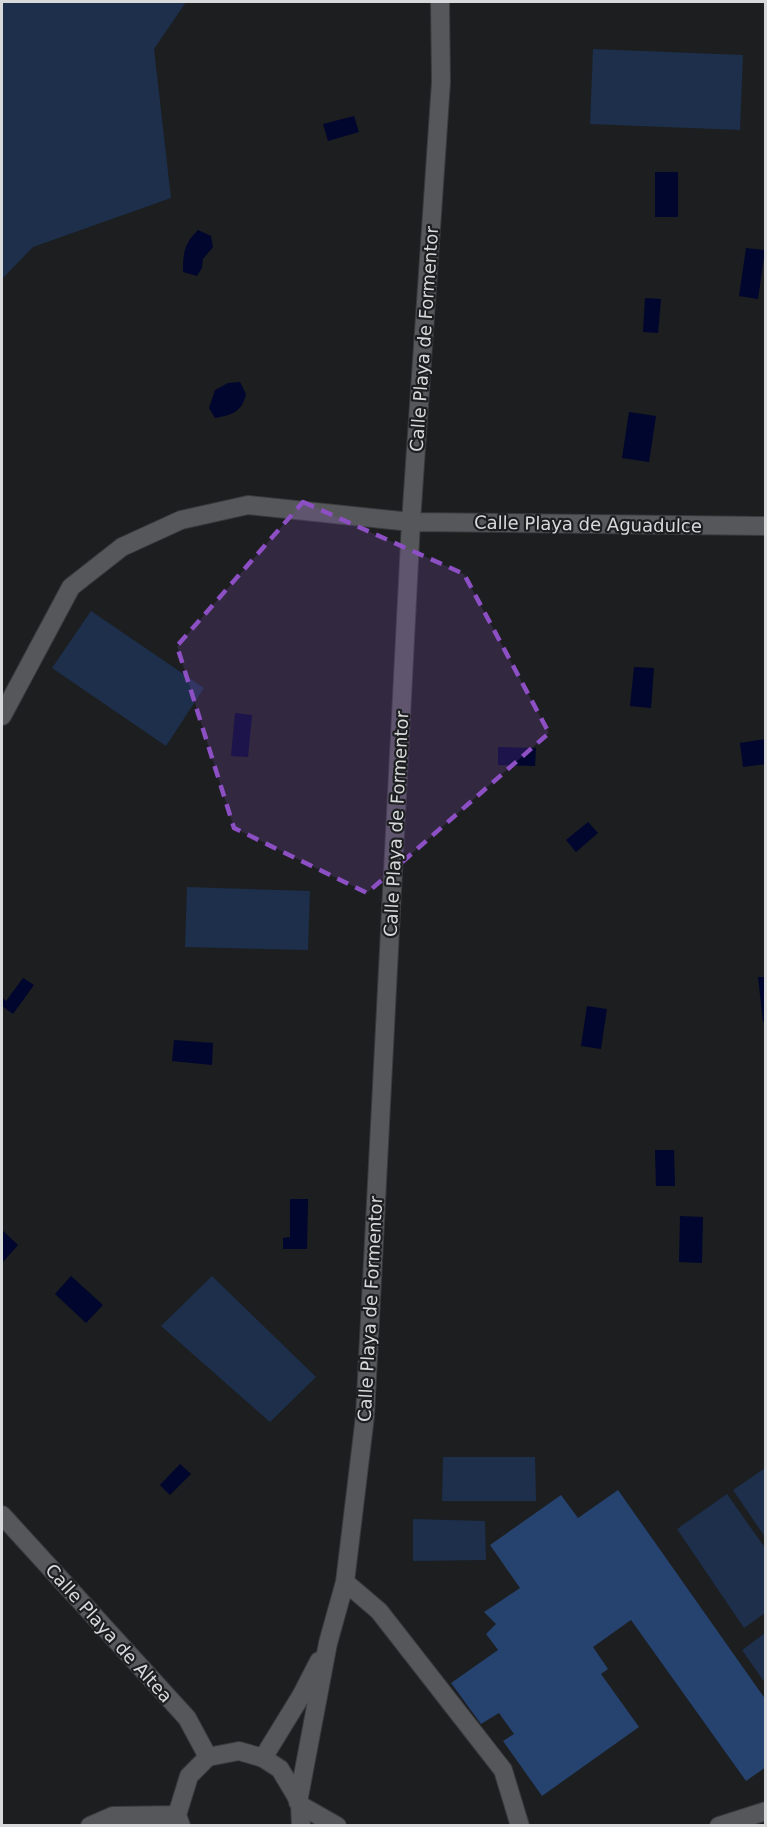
<svg xmlns="http://www.w3.org/2000/svg" width="767" height="1827" viewBox="0 0 767 1827" font-family="'DejaVu Sans',sans-serif">
	<style>
		.green { fill: #1d2f4b }
		.water { fill: #00062d }
		.building { fill: #26426e }
		.lines { fill: none; stroke-linecap: round; stroke-linejoin: round }
		.minor-casing { stroke: #393a3c; stroke-width: 20 }
		.minor { stroke: #55575a; stroke-width: 18 }
		.marked { fill: #8d4fc4; fill-opacity: 0.2; stroke: #8d4fc4; stroke-width: 4.5; stroke-dasharray: 12 8; stroke-linejoin: round }
		.labels { text-anchor: middle; dominant-baseline: central; stroke-width: 4.5; stroke-linejoin: round; paint-order: stroke }
		.street-label { font-size: 18px; fill: #d7d9da; stroke: #1c1e20 }
	</style>
	<rect width="100%" height="100%" fill="#1c1e20"/>
	<!-- green -->
	<path class="green" d="M2,2H186L154,49L171,198L33,247L2,279Z
		M593,49L743,55L740,130L590,124Z
		M91,611L204,688L166,746L52,668Z
		M187,887L310,891L308,950L185,947Z
		M212,1276L316,1377L270,1422L161,1326Z
		M443,1457H535L536,1501H442Z
		M765,1468V1537L733,1490Z
		M727,1494L765,1548V1613L744,1628L677,1529Z
		M413,1519L485,1521L486,1560L413,1561Z
		M765,1633V1683L742,1650Z"/>
	<!-- water -->
	<path class="water" d="M354,116L359,132L328,141L323,124Z
		M655,172H678V217H655Z
		M198,230L211,236L213,247L203,259L202,268L197,276L183,272C183,253 184,244 198,230Z
		M746,248L765,250L758,299L739,296Z
		M645,298L661,299L658,333L643,332Z
		M240,382L246,394C242,412 232,415 215,418L209,408L215,390L228,383Z
		M629,412L656,416L649,462L622,458Z
		M634,667L654,668L651,708L630,706Z
		M235,713L252,715L248,757L231,756Z
		M765,739V764L743,767L740,743Z
		M498,747L536,748L535,766L498,765Z
		M588,822L598,833L576,852L566,840Z
		M758,977H765V1021L763,1022Z
		M23,978L34,985L13,1014L2,1006V997L6,1001Z
		M587,1006L607,1009L601,1049L581,1046Z
		M174,1040L213,1043L212,1065L172,1061Z
		M655,1150H674L675,1186H656Z
		M290,1199H308L307,1249H283V1238L290,1237Z
		M680,1216L703,1217L702,1263L679,1262Z
		M2,1230L18,1245L2,1263Z
		M71,1276L103,1305L86,1323L55,1294Z
		M180,1464L191,1474L170,1495L160,1485Z"/>
	<!-- building -->
	<path class="building" d="M618,1490L766,1700V1767L746,1781L631,1620L593,1647L608,1669L601,1674L639,1727L542,1796L503,1741L514,1734L499,1713L481,1724L451,1683L498,1650L486,1634L496,1624L484,1612L520,1588L490,1545L561,1495L578,1518Z"/>
	<g class="lines">
		<defs>
			<path id="minor" d="M2,716L71,587L122,547L181,520L248,505L411,522L766,526
				M2,1515L187,1718L208,1757
				M345,1582L379,1611L503,1770L520,1826
				M263,1758L301,1696L319,1661
				M298,1802L328,1643L345,1582L365,1416L411,522L441,82L440,2
				M300,1805L337,1826
				M90,1826L113,1816L177,1815
				M181,1826L177,1815L189,1776L208,1757L239,1751L263,1758L280,1769L296,1796L300,1805L301,1826
				M719,1826L766,1811"/>
		</defs>
		<!-- minor casing -->
		<use href="#minor" class="minor-casing"/>
		<!-- minor -->
		<use href="#minor" class="minor"/>
	</g>
	<!-- marked area -->
	<path class="marked" d="M303,502L464,574L549,733L367,893L234,828L177,646Z"/>
	<g class="labels">
		<!-- street labels -->
		<g class="street-label">
			<text transform="translate(424 339) rotate(-86)">Calle Playa de Formentor</text>
			<text transform="translate(588 524) rotate(1)">Calle Playa de Aguadulce</text>
			<text transform="translate(396 824) rotate(-87)">Calle Playa de Formentor</text>
			<text transform="translate(370 1309) rotate(-87)">Calle Playa de Formentor</text>
			<text transform="translate(109 1633) rotate(48)">Calle Playa de Altea</text>
		</g>
	</g>
	<!-- border -->
	<rect width="767" height="1827" fill="none" stroke="#d7d9da" stroke-width="6"/>
</svg>
